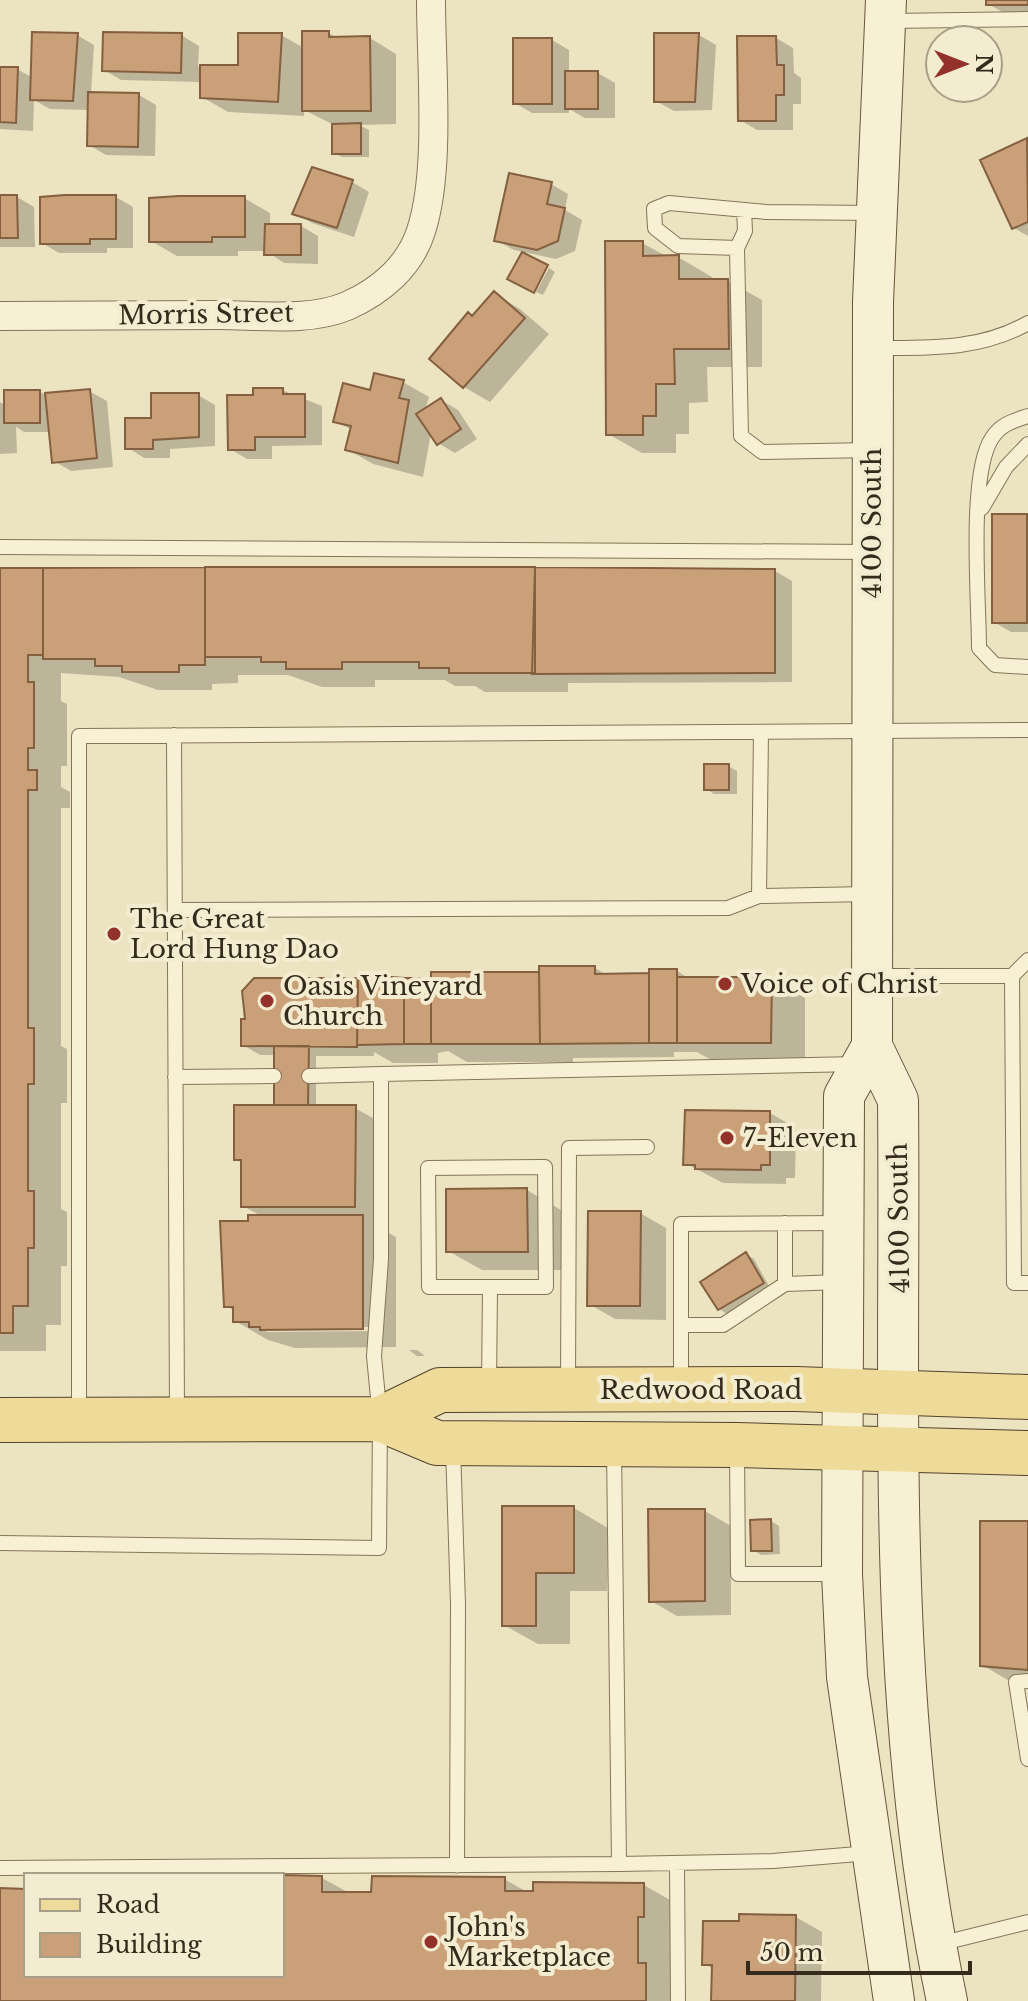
<svg xmlns="http://www.w3.org/2000/svg" width="1028" height="2001" viewBox="0 0 1028 2001" font-family="'Libre Baskerville',serif">
	<style>
		.shadow { fill: #0003; fill-rule: evenodd }
		.building { fill: #caa078; stroke: #846040; stroke-width: 2 }
		.lines { fill: none; stroke-linecap: round; stroke-linejoin: round }
		.service-casing { stroke: #857459; stroke-width: 16 }
		.minor-casing { stroke: #857459; stroke-width: 30 }
		.secondary-casing { stroke: #67553c; stroke-width: 42 }
		.primary-casing { stroke: #53422d; stroke-width: 46 }
		.service { stroke: #f8f0d4; stroke-width: 14 }
		.minor { stroke: #f8f0d4; stroke-width: 28 }
		.secondary { stroke: #f8f0d4; stroke-width: 40 }
		.primary { stroke: #efdb99; stroke-width: 44 }
		.poi-dot { fill: #92322b; stroke: #f4ecd0; stroke-width: 3 }
		.labels { text-anchor: middle; dominant-baseline: central; stroke-width: 8; stroke-linejoin: round; paint-order: stroke }
		.street-label { font-size: 26px; fill: #352b1d; stroke: #f4ecd0 }
		.poi-label { font-size: 26px; fill: #352b1d; stroke: #f4ecd0; text-anchor: start }
	</style>
	<rect width="100%" height="100%" fill="#ece3c1"/>
	<!-- shadow -->
	<path class="shadow" d="M988,0H1028V23H1022L988,4Z
		M329,33L339,39L370,38L396,54V124L359,125L369,130V157H342L334,153V125L304,110V116L228,112L202,97V82L121,80L104,70L181,35L199,46L198,67H240L281,35L304,48Z
		M77,35L94,45L91,94L139,95L156,105L155,156L106,155L89,145L90,110L50,109L34,100L33,131L0,129V69H17L33,78Z
		M699,35L716,45L712,110L674,111L656,101Z
		M776,38L793,48L794,73L801,78V104H793V130H757L740,120Z
		M552,40L569,50V73H598L615,83V118H585L569,109V113H532L515,103Z
		M1027,141H1028V236L1014,228Z
		M352,182L369,192L354,237L312,223L295,213Z
		M551,184L568,194L565,210L582,220L575,251L556,259L514,250L496,240Z
		M0,197H17L34,207L35,247H0Z
		M116,197L133,207V248H107V253H59L42,243Z
		M244,198L270,213V226H301L318,236V264L284,263L266,251H238V256H177L151,241Z
		M642,243L668,257H678L712,277V281H728L762,300V367H707L708,402L689,403V434H676V453H642L608,434Z
		M549,268L555,272L543,295L536,292Z
		M494,294L520,309L549,334L490,402L464,387Z
		M403,382L429,397L425,410L441,400L458,410L477,439L455,453L438,443L431,433L423,477L373,464L347,449L352,430L335,421L371,392Z
		M282,390L322,406V445L272,446V459H247L230,449L255,397Z
		M89,391L107,401L113,467L71,471L54,461L51,432H24L16,427L17,453L0,454V402L6,406L40,392L46,395Z
		M198,395L215,405V446L170,449V458H144L127,447L153,420Z
		M1026,516L1028,632H1011L994,622Z
		M0,570L775,571L792,581V682L568,683V692H485L475,686H455L445,680H375V687H322L288,675H238V683L212,684V690H158L119,677L61,673V701L67,704V766H61V787L70,792V808H61V1046L67,1049V1103H61V1209L67,1212V1266H61V1325H46V1351H0Z
		M728,766L737,771V794H714L706,789Z
		M595,968L607,975L677,971L690,979H771L805,998V1061H713L697,1052H674V1057L573,1058V1062H467L448,1051L438,1053V1063H393L374,1052V1056H316V1107L355,1108L389,1127L388,1226H377L396,1237V1347L295,1348L268,1340L235,1321V1311L226,1306L250,1223L263,1217L243,1206V1164L236,1159L282,1107L276,1055H260L243,1045L248,1021L244,991L250,982L541,975ZM372,1327L373,1331L266,1332V1328Z
		M770,1113L796,1128L795,1178H786V1184L723,1183L685,1163Z
		M527,1190L561,1210V1270H482L448,1251Z
		M640,1213L666,1228V1320L615,1319L589,1304Z
		M746,1254L754,1259L770,1288L727,1314L719,1309Z
		M409,1350H417L425,1356H417Z
		M574,1508L608,1528L607,1591H570V1644H538L504,1625Z
		M705,1511L731,1526V1615L677,1616L651,1601Z
		M771,1521L779,1526L780,1554L761,1555L753,1550Z
		M1028,1523V1680H1008L982,1665Z
		M282,1877L322,1878L351,1894L504,1879L529,1893L644,1885L677,1904L671,1935V1980L679,1985V2001H0V1890L26,1891V1975H282Z
		M796,1917L822,1932L821,2001H713L714,1969L704,1964L741,1923Z"/>
	<!-- building -->
	<path class="building" d="M986,0H1028V5H986Z
		M302,31H329V37L370,36L371,111H302Z
		M32,32L78,33L73,101L30,100Z
		M103,32L182,33L181,73L102,71Z
		M238,33H282L278,102L200,98V65H238Z
		M654,33H699L695,102H654Z
		M737,36H776L777,65H784V95H776V121H738Z
		M513,38H552V104H513Z
		M0,67H18L16,123L0,122Z
		M565,71H598V109H565Z
		M88,92L139,93L138,147L87,146Z
		M361,123V154H332V124Z
		M1027,138L1028,222L1012,229L980,160Z
		M312,167L353,180L337,228L292,214Z
		M509,173L552,182L547,204L565,208L558,241L537,250L494,241Z
		M0,195H17L18,238H0Z
		M65,195H116V239H90V244H40V197Z
		M179,196H245V237H212V242H149V198Z
		M265,224H301V255H264Z
		M605,241H643V256L679,255V279H728L729,349H674L675,384H656V416H643V435H606Z
		M522,252L548,265L534,293L507,279Z
		M494,291L525,318L463,388L429,359L468,312L472,316Z
		M374,373L404,380L399,398L409,400L398,463L345,450L351,426L333,422L343,383L370,390Z
		M253,388H283V394H305V437H255V450H228L227,395H253Z
		M90,389L97,458L52,463L45,393Z
		M4,390H40V423H4Z
		M151,393H199V437L153,440V449H125V418H151Z
		M441,398L461,429L437,445L416,414Z
		M992,514H1027V623H992Z
		M205,567H535V673H449V668H419V662H342V669H286V662H261V657H205Z
		M205,567V665H179V672H122V666H95V659H43V568Z
		M535,567L775,569V673L532,674Z
		M0,568H43V655H28V682H34V748H28V770H37V790H28V1028H34V1084H28V1191H34V1248H28V1306H13V1333H0Z
		M704,764H729V790H704Z
		M539,966H595V974L649,973V1043L540,1044Z
		M649,969H677V1043H649Z
		M431,972H539L540,1044H431Z
		M364,975L404,978V1044L357,1045L358,978Z
		M677,977H772L771,1043H677Z
		M254,978H358L357,1047L241,1046V1019H245L242,991Z
		M404,978H431V1044H404Z
		M274,1046H309L308,1105H274Z
		M234,1105H356L355,1207H241V1160H234Z
		M685,1110L770,1111V1165H761V1170L695,1169V1165H683Z
		M527,1188L528,1252H446V1189Z
		M588,1211H641L640,1306H587Z
		M248,1215H363V1329L260,1330V1327H249V1322H233V1307H224L220,1221H248Z
		M746,1252L764,1283L718,1310L700,1282Z
		M502,1506H574V1573H536V1626H502Z
		M648,1509H705V1601L649,1602Z
		M771,1519L772,1551H751L750,1520Z
		M980,1521H1028V1670L980,1666Z
		M282,1875L322,1876V1892H371L372,1876L505,1877V1891H533V1882L644,1883V1917H638V1963H646V2001H0V1888L26,1889V1975H282Z
		M739,1914L796,1915L795,2001H711L712,1965H702L703,1921H739Z"/>
	<g class="lines">
		<defs>
			<path id="service" d="M888,21L1028,19
				M744,210L745,231L737,248L678,246L655,228L654,209L669,203L766,212L875,213
				M737,248L741,436L762,452L872,450
				M877,348C930,348 981,350 1028,323
				M1028,416C1013,421 1001,424 992,438C968,474 979,601 979,648L995,665L1028,667
				M982,508L1006,467L1028,444
				M0,547L872,552
				M761,732L759,896L870,894
				M174,735L177,1415
				M175,910L728,908L759,896
				M873,976H1012L1014,1283H1028
				M1012,976L1028,960
				M309,1076L381,1074
				M175,1077L274,1076
				M785,1284V1223
				M681,1325H723L785,1284L840,1282
				M681,1385V1224L843,1223
				M489,1386L490,1287H546L545,1167L428,1168L429,1287H490
				M568,1386L569,1148L647,1147
				M79,1415V736L1028,730
				M453,1447L458,1604L457,1866
				M614,1448L619,1864
				M737,1449L738,1574H840
				M0,1543L379,1548L380,1419L374,1356L381,1259V1074L858,1064
				M1028,1681L1016,1682L1028,1759
				M677,1863L678,2001
				M0,1868L619,1864L773,1861L870,1853
				M939,1944L1028,1922"/>
			<path id="minor" d="M0,316C73,316 146,315 219,315C259,315 309,322 347,306C381,291 410,266 421,231C441,171 431,66 431,0"/>
			<path id="secondary" d="M886,0L873,302L872,1046L898,1100C901,1400 884,1705 947,2001
				M872,1046L844,1096L842,1574L847,1677L894,2001"/>
			<path id="primary" d="M380,1419L440,1390L796,1389L1028,1397
				M0,1420L380,1419L437,1443L737,1445L1028,1453"/>
		</defs>
		<!-- service casing -->
		<use href="#service" class="service-casing"/>
		<!-- minor casing -->
		<use href="#minor" class="minor-casing"/>
		<!-- secondary casing -->
		<use href="#secondary" class="secondary-casing"/>
		<!-- primary casing -->
		<use href="#primary" class="primary-casing"/>
		<!-- service -->
		<use href="#service" class="service"/>
		<!-- minor -->
		<use href="#minor" class="minor"/>
		<!-- secondary -->
		<use href="#secondary" class="secondary"/>
		<!-- primary -->
		<use href="#primary" class="primary"/>
	</g>
	<!-- markers -->
	<g class="poi-dot">
		<circle cx="114" cy="934" r="8"/>
		<circle cx="725" cy="984" r="8"/>
		<circle cx="267" cy="1001" r="8"/>
		<circle cx="727" cy="1138" r="8"/>
		<circle cx="431" cy="1942" r="8"/>
	</g>
	<g class="labels">
		<!-- street labels -->
		<g class="street-label">
			<text transform="translate(206 314) rotate(-1)">Morris Street</text>
			<text transform="translate(872 523) rotate(-90)">4100 South</text>
			<text transform="translate(899 1218) rotate(-91)">4100 South</text>
			<text x="701" y="1390">Redwood Road</text>
		</g>
		<!-- poi labels -->
		<g class="poi-label">
			<text x="130" y="919">The Great<tspan x="130" dy="30">Lord Hung Dao</tspan></text>
			<text x="741" y="984">Voice of Christ</text>
			<text x="283" y="986">Oasis Vineyard<tspan x="283" dy="30">Church</tspan></text>
			<text x="743" y="1138">7-Eleven</text>
			<text x="447" y="1927">John's<tspan x="447" dy="30">Marketplace</tspan></text>
		</g>
	</g>
	<!-- legend -->
	<rect x="24" y="1873" width="260" height="104" fill="#f4ecd0" stroke="#a89f88" stroke-width="2"/>
	<rect x="40" y="1899" width="40" height="12" fill="#efdb99" stroke="#a89f88" stroke-width="2"/>
	<text x="96" y="1913" font-size="24" fill="#352b1d">Road</text>
	<rect x="40" y="1933" width="40" height="24" fill="#caa078" stroke="#a89f88" stroke-width="2"/>
	<text x="96" y="1953" font-size="24" fill="#352b1d">Building</text>
	<!-- north arrow -->
	<g transform="translate(964 64) rotate(90)"><circle r="38" fill="#f4ecd0" stroke="#a89f88" stroke-width="2"/>
	<path d="M0-6L14 30L0 20L-14 30Z" fill="#92322b"/>
	<text y="-12" font-size="22" font-weight="bold" text-anchor="middle" fill="#352b1d">N</text>
	</g>
	<!-- scale -->
	<path d="M748 1961v12h222v-12" fill="none" stroke="#352b1d" stroke-width="4"/>
	<text x="760" y="1961" font-size="24" fill="#352b1d" stroke="#f4ecd0" stroke-width="6" paint-order="stroke">50 m</text>
</svg>
